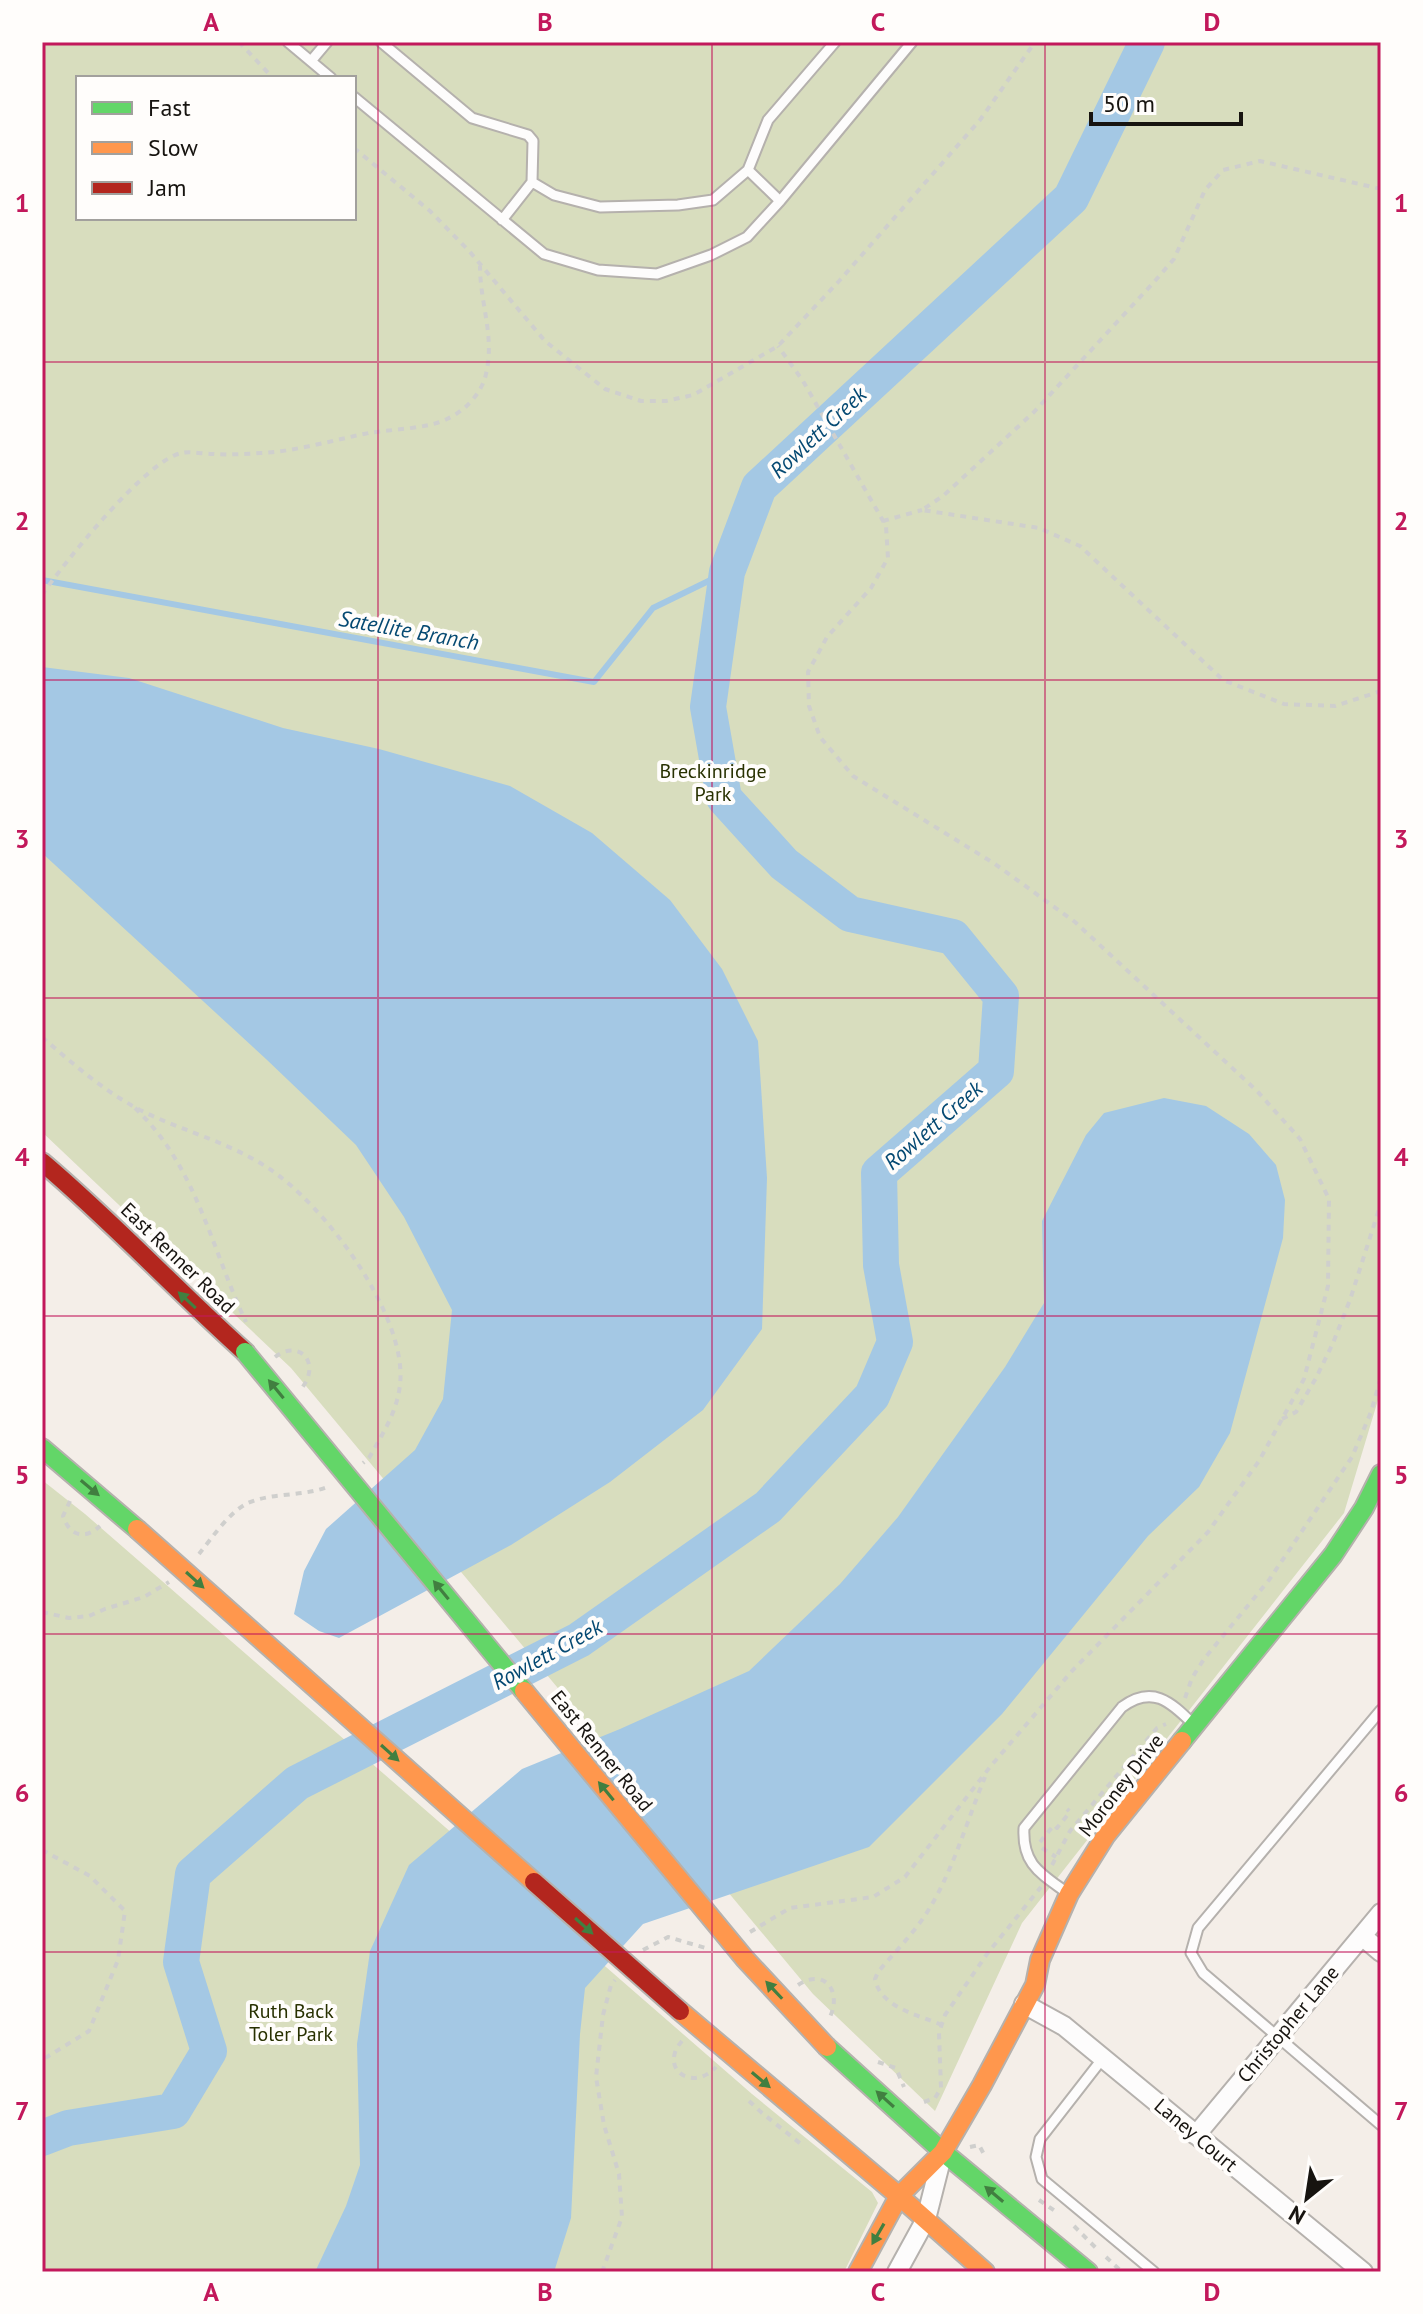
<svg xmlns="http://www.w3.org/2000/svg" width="1423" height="2314" viewBox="0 0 1423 2314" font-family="'PT Sans',sans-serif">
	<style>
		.green { fill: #d8ddbe; fill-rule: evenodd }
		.water { fill: #a4c8e4 }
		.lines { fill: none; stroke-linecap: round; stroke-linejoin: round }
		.stream { stroke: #a4c8e4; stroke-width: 6 }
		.river { stroke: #a4c8e4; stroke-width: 36 }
		.lane-casing { stroke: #b5b1ad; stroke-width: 13 }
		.street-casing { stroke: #b5b1ad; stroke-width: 22 }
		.fast-casing { stroke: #b5b1ad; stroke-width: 22 }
		.slow-casing { stroke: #b5b1ad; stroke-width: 22 }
		.jam-casing { stroke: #b5b1ad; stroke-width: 22 }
		.path { stroke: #cfcfcd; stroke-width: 4; stroke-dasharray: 6 6; stroke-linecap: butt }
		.lane { stroke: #fdfcfc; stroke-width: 9 }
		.street { stroke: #fdfcfc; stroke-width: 18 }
		.fast { stroke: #63d668; stroke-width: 18 }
		.slow { stroke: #ff974d; stroke-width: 18 }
		.jam { stroke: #b3261e; stroke-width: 18 }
		.fast-bridge-casing { stroke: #b5b1ad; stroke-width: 22; stroke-linecap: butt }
		.slow-bridge-casing { stroke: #b5b1ad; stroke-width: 22; stroke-linecap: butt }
		.jam-bridge-casing { stroke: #b5b1ad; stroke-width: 22; stroke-linecap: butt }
		.fast-bridge { stroke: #63d668; stroke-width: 18 }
		.slow-bridge { stroke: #ff974d; stroke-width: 18 }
		.jam-bridge { stroke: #b3261e; stroke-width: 18 }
		.oneway { fill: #417f40 }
		.grid { fill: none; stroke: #c2185b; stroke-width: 2; stroke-opacity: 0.55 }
		.labels { text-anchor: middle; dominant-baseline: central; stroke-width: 8; stroke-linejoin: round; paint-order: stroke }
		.park-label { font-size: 20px; fill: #283101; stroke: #fffdfb }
		.street-label { font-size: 20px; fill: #171410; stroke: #fffdfb }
		.water-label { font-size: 22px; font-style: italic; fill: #054972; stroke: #fffdfb }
		.neatline { fill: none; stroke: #c2185b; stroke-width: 3 }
		.grid-label { font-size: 26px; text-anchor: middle; font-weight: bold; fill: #c2185b }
	</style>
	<rect width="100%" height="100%" fill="#f4eee8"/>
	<!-- green -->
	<path class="green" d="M42,42H1381V1390L1344,1513L1022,1923L935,2111L813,1994L291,1368L42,1132ZM78,78H354V218H78Z
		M42,1480L85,1514L752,2094L872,2192L878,2203L844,2272H42Z"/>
	<!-- water -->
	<path class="water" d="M42,667L129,678L283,728L379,749L510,786L592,833L670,900L722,969L758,1041L767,1178L762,1329L703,1410L610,1482L511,1545L339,1638L319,1631L294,1614L304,1571L326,1529L415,1450L443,1399L452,1310L404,1217L356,1145L266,1059L42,853Z
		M1164,1098L1206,1106L1249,1134L1276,1165L1285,1200L1283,1238L1230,1433L1199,1487L1148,1536L1002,1714L869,1847L643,1924L585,1988L580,2034L571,2218L554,2272H315L346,2206L360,2165L357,2044L370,1951L409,1865L522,1769L620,1729L749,1671L840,1584L898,1517L1005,1367L1044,1303L1042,1221L1086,1135L1104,1113Z"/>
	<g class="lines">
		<!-- stream -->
		<path class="stream" d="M42,580L594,682L653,608L727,572"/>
		<!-- river -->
		<path class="river" d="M42,2138L68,2128L173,2111L209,2051L181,1962L193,1874L297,1783L579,1640L768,1507L872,1396L895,1342L881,1265L879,1173L996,1071L1001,996L953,937L850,914L784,864L724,798L708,707L727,572L759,487L1071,198L1147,42"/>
		<defs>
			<path id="lane" d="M288,42L331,78
				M381,42L472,118L528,135L533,141L532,182L554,195L600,207L678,205L713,200L748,170L768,120L835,42
				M311,61L327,42
				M354,97L544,254L598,270L657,274L711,255L747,237L780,201L912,42
				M748,170L780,201
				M502,220L532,182
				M1381,1710L1198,1928L1191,1953L1203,1973L1381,2125
				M1066,1892C1040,1873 1022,1864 1024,1828L1122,1707C1152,1685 1170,1701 1193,1724
				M1103,2058L1040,2139L1036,2157L1042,2179L1154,2272"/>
			<path id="street" d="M1362,1936L1381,1952
				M1024,2004L1064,2026L1363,2272
				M1196,2135L1381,1913
				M897,2272L926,2219L943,2152"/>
			<path id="fast" d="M42,1448L137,1529
				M1182,1741L1333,1555L1364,1508L1381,1474
				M827,2047L943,2152L1088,2272"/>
			<path id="slow" d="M680,2011L899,2196L985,2272
				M858,2272L899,2196L943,2152L982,2085L1035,1985L1040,1960L1069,1894L1106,1835L1182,1741"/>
			<path id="jam" d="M42,1162C113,1222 176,1290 245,1352"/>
		</defs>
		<!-- lane casing -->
		<use href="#lane" class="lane-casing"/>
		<!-- street casing -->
		<use href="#street" class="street-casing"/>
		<!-- fast casing -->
		<use href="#fast" class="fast-casing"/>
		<!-- slow casing -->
		<use href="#slow" class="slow-casing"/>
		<!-- jam casing -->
		<use href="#jam" class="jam-casing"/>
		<!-- path -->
		<path class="path" d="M239,42L273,78
			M354,148L430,211L470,252L545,341L605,389L641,401H666L693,395L778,346L840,280L980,120L1035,42
			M1381,189L1260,161L1223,170L1205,190L1174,259L1154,282L1034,412L943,496L922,510L1039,528L1080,546L1223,680L1284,704L1335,706L1381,691
			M883,521L922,510
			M42,595C63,564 148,458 182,453C191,451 203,454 213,454C229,455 245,454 261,453C298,451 333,440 369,433C392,429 427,429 447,419C465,411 482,393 486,374C495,336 480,304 480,266
			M42,1037C73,1064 104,1091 140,1110C182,1131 229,1142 268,1168C324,1204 408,1316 400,1385C397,1412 382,1435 369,1458L363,1463
			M135,1108C197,1167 211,1248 246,1322
			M275,1357C300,1338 322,1364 301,1389
			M1282,1419L1296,1412L1316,1378L1333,1343L1350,1300L1381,1203
			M70,1501L63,1516C69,1535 84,1541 100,1526
			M199,1554C212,1538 229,1512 248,1503C273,1492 304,1497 330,1486
			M42,1612L69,1618L89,1616L105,1609L144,1597L169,1582
			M1185,1698L1192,1678L1204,1659L1269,1580L1352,1457L1371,1412L1381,1377
			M1040,1842L1054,1825L1057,1828L1070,1812L1067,1809
			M1042,1848L1056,1857
			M42,1850L90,1876L125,1911L118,1960L89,2031L42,2060
			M1052,1865L1070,1831L1157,1728L1166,1724
			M750,1932L790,1908L873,1897L905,1877L990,1767L1072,1671L1208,1532L1259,1461L1304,1379L1328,1286L1329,1199L1300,1139L1257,1091L1075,922L995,864L853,776L820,737L809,706L808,672L827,637L871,588L888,558L886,526L803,381L778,346
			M643,1950L668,1937L709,1949
			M798,1985C825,1967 843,1992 829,2019
			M942,2025C918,2015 880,2007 875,1979L878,1972C894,1953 912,1935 926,1914C953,1872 966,1823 985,1777
			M682,2041C658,2068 692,2093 716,2067
			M878,2062L896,2068L904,2087
			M749,2101L762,2113L801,2144
			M924,2102L935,2098L941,2088L939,2033L945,2015L987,1954L1041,1887
			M970,2147L979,2145L986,2158
			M1039,2200L1058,2213
			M1074,2226L1099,2251
			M1106,2257L1122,2272
			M602,2272L622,2217L619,2174L604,2125L596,2077L603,2015L611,1985L615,1980"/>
		<!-- lane -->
		<use href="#lane" class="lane"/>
		<!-- street -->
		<use href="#street" class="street"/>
		<!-- fast -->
		<use href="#fast" class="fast"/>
		<!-- slow -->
		<use href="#slow" class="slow"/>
		<!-- jam -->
		<use href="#jam" class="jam"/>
		<defs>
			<path id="fast-bridge" d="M245,1352L524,1691"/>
			<path id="slow-bridge" d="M137,1529L534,1882
				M524,1691L745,1959L827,2047"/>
			<path id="jam-bridge" d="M534,1882L680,2011"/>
		</defs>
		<!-- fast-bridge casing -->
		<use href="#fast-bridge" class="fast-bridge-casing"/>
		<!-- slow-bridge casing -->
		<use href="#slow-bridge" class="slow-bridge-casing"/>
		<!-- jam-bridge casing -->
		<use href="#jam-bridge" class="jam-bridge-casing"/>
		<!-- fast-bridge -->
		<use href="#fast-bridge" class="fast-bridge"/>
		<!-- slow-bridge -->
		<use href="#slow-bridge" class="slow-bridge"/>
		<!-- jam-bridge -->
		<use href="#jam-bridge" class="jam-bridge"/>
	</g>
	<!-- one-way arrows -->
	<defs><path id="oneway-solid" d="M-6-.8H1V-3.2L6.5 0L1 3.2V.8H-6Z" transform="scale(2)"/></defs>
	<g class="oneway">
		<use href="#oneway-solid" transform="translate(187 1300) rotate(-137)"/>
		<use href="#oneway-solid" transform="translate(276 1389) rotate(-129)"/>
		<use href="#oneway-solid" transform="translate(90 1488) rotate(40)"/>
		<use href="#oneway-solid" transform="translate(195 1580) rotate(42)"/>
		<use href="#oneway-solid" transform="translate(441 1590) rotate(-129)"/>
		<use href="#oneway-solid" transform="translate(390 1753) rotate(42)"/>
		<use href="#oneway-solid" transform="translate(606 1791) rotate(-129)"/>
		<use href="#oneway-solid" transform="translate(584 1926) rotate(42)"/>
		<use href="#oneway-solid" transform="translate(774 1990) rotate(-133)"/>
		<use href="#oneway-solid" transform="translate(761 2080) rotate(40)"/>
		<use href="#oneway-solid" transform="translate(885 2099) rotate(-138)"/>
		<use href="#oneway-solid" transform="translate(994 2194) rotate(-140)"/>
		<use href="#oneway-solid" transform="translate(878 2234) rotate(120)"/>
	</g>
	<!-- grid -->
	<path class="grid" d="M378,42V2272M712,42V2272M1045,42V2272M42,362H1381M42,680H1381M42,998H1381M42,1316H1381M42,1634H1381M42,1952H1381"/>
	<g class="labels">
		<!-- park labels -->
		<g class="park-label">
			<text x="713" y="771">Breckinridge<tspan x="713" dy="23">Park</tspan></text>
			<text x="291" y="2011">Ruth Back<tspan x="291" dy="23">Toler Park</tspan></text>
		</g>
		<!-- street labels -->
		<g class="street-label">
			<text transform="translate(178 1258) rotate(44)">East Renner Road</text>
			<text transform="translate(602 1751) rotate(51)">East Renner Road</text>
			<text transform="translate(1121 1785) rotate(-52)">Moroney Drive</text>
			<text transform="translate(1288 2024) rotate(-50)">Christopher Lane</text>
			<text transform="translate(1196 2135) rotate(40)">Laney Court</text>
		</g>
		<!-- water labels -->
		<g class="water-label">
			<text transform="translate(818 432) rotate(-43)">Rowlett Creek</text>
			<text transform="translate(409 630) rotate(10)">Satellite Branch</text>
			<text transform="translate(933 1125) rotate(-41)">Rowlett Creek</text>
			<text transform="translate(547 1654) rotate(-29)">Rowlett Creek</text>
		</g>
	</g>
	<!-- border -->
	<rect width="1423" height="2314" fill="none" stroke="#fffdfb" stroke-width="88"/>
	<!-- legend -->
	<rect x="76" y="76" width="280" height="144" fill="#fffdfb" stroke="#a2a09d" stroke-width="2"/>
	<rect x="92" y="102" width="40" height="12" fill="#63d668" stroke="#a2a09d" stroke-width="2"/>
	<text x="148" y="116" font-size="24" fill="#171410">Fast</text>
	<rect x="92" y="142" width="40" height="12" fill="#ff974d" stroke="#a2a09d" stroke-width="2"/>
	<text x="148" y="156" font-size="24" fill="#171410">Slow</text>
	<rect x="92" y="182" width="40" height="12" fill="#b3261e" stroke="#a2a09d" stroke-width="2"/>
	<text x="148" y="196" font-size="24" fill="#171410">Jam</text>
	<!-- north arrow -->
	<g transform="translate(1307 2198) rotate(210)" stroke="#fffdfb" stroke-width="6" paint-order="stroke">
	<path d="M0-6L14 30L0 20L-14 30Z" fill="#171410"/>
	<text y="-12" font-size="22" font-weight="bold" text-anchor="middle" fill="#171410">N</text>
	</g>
	<!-- scale -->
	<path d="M1091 112v12h150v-12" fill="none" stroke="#171410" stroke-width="4"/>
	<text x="1103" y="112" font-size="24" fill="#171410" stroke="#fffdfb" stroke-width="6" paint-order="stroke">50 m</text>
	<rect x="44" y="44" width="1335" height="2226" class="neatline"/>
	<g class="grid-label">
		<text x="211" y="31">A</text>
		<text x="545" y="31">B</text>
		<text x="878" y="31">C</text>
		<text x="1212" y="31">D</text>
		<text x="22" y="212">1</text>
		<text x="1401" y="212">1</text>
		<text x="22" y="530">2</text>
		<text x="1401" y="530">2</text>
		<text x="22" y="848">3</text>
		<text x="1401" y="848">3</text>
		<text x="22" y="1166">4</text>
		<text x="1401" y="1166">4</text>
		<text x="22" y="1484">5</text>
		<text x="1401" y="1484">5</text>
		<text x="22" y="1802">6</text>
		<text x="1401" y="1802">6</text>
		<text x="22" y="2120">7</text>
		<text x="1401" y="2120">7</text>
		<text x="211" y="2301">A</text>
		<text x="545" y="2301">B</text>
		<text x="878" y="2301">C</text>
		<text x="1212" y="2301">D</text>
	</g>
</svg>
